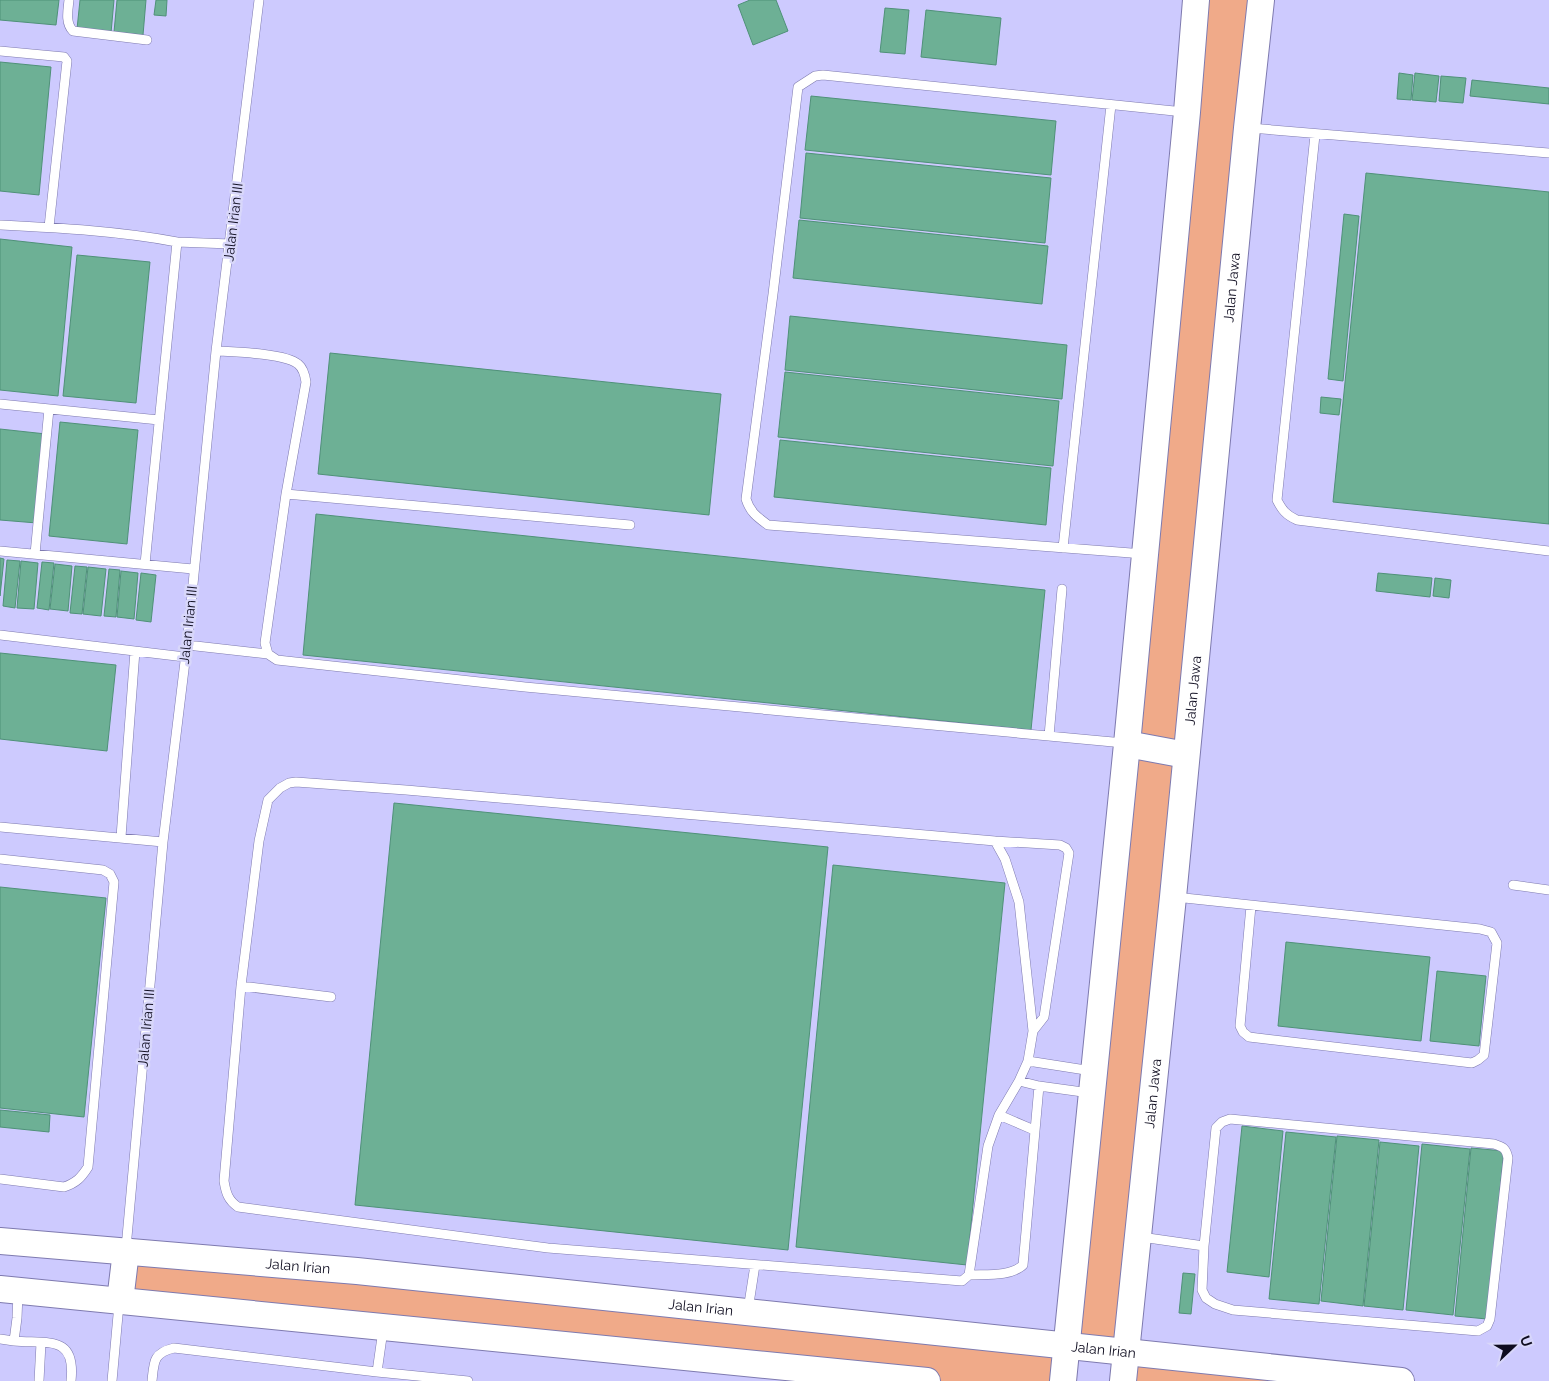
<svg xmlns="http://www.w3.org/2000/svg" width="1549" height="1381" viewBox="0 0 1549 1381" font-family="Raleway,sans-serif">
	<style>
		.built { fill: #cdcafe }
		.green { fill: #f0aa89 }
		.building { fill: #6db095; stroke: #4f9178 }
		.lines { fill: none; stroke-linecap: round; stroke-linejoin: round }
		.lane-casing { stroke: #7e7aaf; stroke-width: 10 }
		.secondary-casing { stroke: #7e7aaf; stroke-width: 28 }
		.lane { stroke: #fff; stroke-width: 9 }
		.secondary { stroke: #fff; stroke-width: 26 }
		.labels { text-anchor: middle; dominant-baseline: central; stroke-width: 5; stroke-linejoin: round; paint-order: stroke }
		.street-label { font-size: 14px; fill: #0e0c1f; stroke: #d8d7fa }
	</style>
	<rect width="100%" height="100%" fill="#d8d7fa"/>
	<!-- built -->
	<path class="built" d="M0,0H1549V1381H0Z"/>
	<!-- green -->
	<path class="green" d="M1196,0H1261L1126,1353L1401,1381H1123L1125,1353L1066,1346L1063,1381H926L120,1301L126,1251L1065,1346Z"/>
	<!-- building -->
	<path class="building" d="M0,0H59L56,25L0,20Z
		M80,0H114L111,33L77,29Z
		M117,0H146L143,35L114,32Z
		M156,0H167L166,16L154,15Z
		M750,0H776L788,31L753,45L738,5Z
		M885,8L909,10L905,54L880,52Z
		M926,10L1001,18L996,65L921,57Z
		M0,62L51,67L39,195L0,191Z
		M1399,73L1413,75L1411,100L1397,99Z
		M1415,73L1439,76L1436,102L1412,100Z
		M1441,76L1466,78L1463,103L1439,101Z
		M1472,80L1549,88V104L1470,96Z
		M811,96L1056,121L1051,175L805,150Z
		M806,153L1051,178L1045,243L800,218Z
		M1366,173L1549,192V524L1333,502Z
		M1344,214L1359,216L1343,381L1328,379Z
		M799,220L1048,246L1042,304L793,278Z
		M0,239L72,247L58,396L0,390Z
		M77,255L150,262L136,403L63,396Z
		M790,316L1067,345L1062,399L785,370Z
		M330,353L721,394L709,515L318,474Z
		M785,372L1059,401L1053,466L778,437Z
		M1321,397L1341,399L1339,415L1320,413Z
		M60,422L138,430L127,544L49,536Z
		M0,429L46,434L37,523L0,520Z
		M780,440L1051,468L1046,525L774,497Z
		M316,514L1045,590L1031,730L303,655Z
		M0,558L4,559L0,596Z
		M7,560L20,561L15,608L3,606Z
		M21,561L38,563L34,609L17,608Z
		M42,562L54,563L49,610L37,608Z
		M55,564L72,566L68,611L50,609Z
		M75,566L87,567L82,614L70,613Z
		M88,567L106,569L101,616L83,614Z
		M109,569L120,570L116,617L104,616Z
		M121,571L138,573L134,619L117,617Z
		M141,573L156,575L151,622L136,620Z
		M1378,573L1432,578L1430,597L1376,591Z
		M1435,578L1451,580L1449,598L1433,596Z
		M0,653L116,665L107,751L0,739Z
		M394,803L828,847L788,1250L355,1205Z
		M833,865L1005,883L967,1265L796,1247Z
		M0,887L106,898L84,1117L0,1108Z
		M1286,942L1430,957L1421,1041L1278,1026Z
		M1437,971L1486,976L1479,1046L1430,1041Z
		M0,1110L50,1115L49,1132L0,1127Z
		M1242,1126L1283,1131L1269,1277L1227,1272Z
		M1286,1132L1336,1137L1319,1304L1269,1299Z
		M1337,1136L1379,1140L1363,1306L1321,1301Z
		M1380,1142L1419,1146L1403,1310L1364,1306Z
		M1422,1144L1470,1149L1453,1315L1406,1310Z
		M1471,1148L1504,1151L1487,1319L1455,1316Z
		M1183,1273L1195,1274L1191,1314L1179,1313Z"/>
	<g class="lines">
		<defs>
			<path id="lane" d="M69,0C68,10 65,23 73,31L147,40
				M0,51L64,57L67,61L49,227
				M1250,128L1549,153
				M1315,135L1277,500C1282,510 1286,515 1297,520L1549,551
				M0,225C59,228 119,231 177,242L145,564
				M177,242L231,244
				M216,351C234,352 285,353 298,364C303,368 305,375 306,382L286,494L265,643L268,654L277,660L525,687L1124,743
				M0,404L159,420
				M286,494L630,525
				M1063,548L1111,105
				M0,551L193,569
				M35,554L49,409
				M1144,554L768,525C757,517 750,512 746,499L773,294L798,87L815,76L823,75L1184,112
				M0,635L185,657
				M187,645L268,654
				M1049,736L1062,589
				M296,782L406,790L995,841L1005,859L1019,902L1033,1031L1028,1061L1019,1081L999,1115L988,1146L969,1275L962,1281L548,1248L238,1207C228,1200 226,1193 224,1181L241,986L259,841L268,800L280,788L289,783Z
				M0,827L163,842
				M121,837L135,651
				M995,841L1060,845L1066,848L1069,853L1044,1017L1033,1031
				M0,859L103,870L110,874L114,882L88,1167C81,1178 76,1183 64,1187L0,1179
				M1513,885L1549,890
				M1175,897L1480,929L1491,932L1497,943L1484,1055L1478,1060L1472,1063L1249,1037L1243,1032L1240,1026L1251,906
				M241,986L331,997
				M1028,1061L1092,1071
				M1019,1081L1039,1086L1090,1093
				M999,1115L1034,1130
				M1141,1237L1204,1246L1216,1128L1222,1122L1230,1119L1494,1144C1503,1147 1506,1148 1508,1158L1490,1319L1487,1326L1478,1331L1233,1310L1215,1304L1206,1298L1202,1290L1204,1246
				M126,1248L163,842L187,645L216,351L259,0
				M969,1275C986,1274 1010,1277 1023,1265L1039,1086
				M748,1310L755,1265
				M383,1330L377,1372L468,1381
				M0,1339L14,1341L17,1318L18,1293
				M14,1341C49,1344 76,1335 71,1381
				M39,1381L41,1343
				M112,1381L119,1304
				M152,1381C154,1362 153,1353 174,1348L377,1372"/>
			<g id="secondary">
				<path d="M1127,744L1186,755"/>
				<path id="s1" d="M0,1241L357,1271L1401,1381"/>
				<path d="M0,1289L927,1381"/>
				<path d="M120,1301L126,1251"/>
				<path d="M1063,1381L1127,744L1187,112L1196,0"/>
				<path id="s2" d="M1123,1381L1173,897L1247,128L1261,0"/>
			</g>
		</defs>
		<!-- lane casing -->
		<use href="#lane" class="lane-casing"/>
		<!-- secondary casing -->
		<use href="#secondary" class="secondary-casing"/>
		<!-- lane -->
		<use href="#lane" class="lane"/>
		<!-- secondary -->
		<use href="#secondary" class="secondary"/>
	</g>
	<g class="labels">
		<!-- street labels -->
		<g class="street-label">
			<text transform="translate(233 222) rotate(-83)">Jalan Irian III</text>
			<text stroke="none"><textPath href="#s2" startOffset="1099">Jalan Jawa</textPath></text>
			<text transform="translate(188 625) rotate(-84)">Jalan Irian III</text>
			<text stroke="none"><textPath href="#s2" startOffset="694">Jalan Jawa</textPath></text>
			<text transform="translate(146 1028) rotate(-85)">Jalan Irian III</text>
			<text stroke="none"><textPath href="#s2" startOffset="289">Jalan Jawa</textPath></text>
			<text stroke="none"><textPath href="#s1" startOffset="299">Jalan Irian</textPath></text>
			<text stroke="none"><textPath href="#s1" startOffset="704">Jalan Irian</textPath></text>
			<text stroke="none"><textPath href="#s1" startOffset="1109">Jalan Irian</textPath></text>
		</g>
	</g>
	<!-- north arrow -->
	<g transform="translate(1514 1346) rotate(68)" stroke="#d8d7fa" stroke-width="4" paint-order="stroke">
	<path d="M0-4L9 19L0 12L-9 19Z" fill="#0e0c1f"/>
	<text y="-8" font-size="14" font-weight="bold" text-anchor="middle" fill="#0e0c1f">U</text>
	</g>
</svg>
